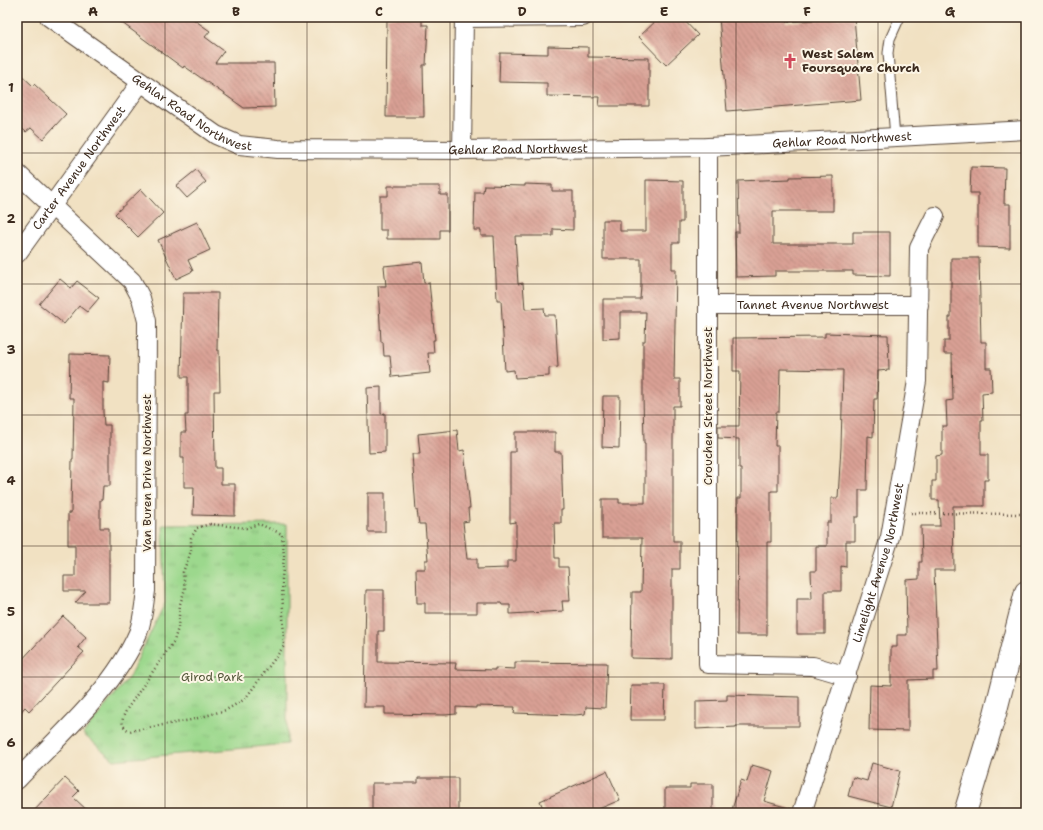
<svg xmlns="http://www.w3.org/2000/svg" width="1043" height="830" viewBox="0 0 1043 830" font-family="'Shantell Sans',sans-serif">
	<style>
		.park { fill: url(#park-tufts); stroke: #6c8156 }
		.building { fill: url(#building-back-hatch) }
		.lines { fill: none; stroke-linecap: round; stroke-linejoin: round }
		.service-casing { stroke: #564537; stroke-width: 11 }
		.minor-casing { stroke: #564537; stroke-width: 20 }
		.secondary-casing { stroke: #564537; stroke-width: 24 }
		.path { stroke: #564537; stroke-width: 2.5; stroke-dasharray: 1 3; stroke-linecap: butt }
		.service { stroke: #fff; stroke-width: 9 }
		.minor { stroke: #fff; stroke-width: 18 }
		.secondary { stroke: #fff; stroke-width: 22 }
		.grid { fill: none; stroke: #3b2a1e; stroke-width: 1; stroke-opacity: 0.55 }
		.labels { text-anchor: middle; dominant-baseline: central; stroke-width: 4; stroke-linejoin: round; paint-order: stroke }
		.poi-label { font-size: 12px; font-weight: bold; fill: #3b2a1e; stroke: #fcf5e5; text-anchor: start }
		.street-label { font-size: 12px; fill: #3b2a1e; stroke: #fcf5e5 }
		.park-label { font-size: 12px; fill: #53563a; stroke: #fcf5e5 }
		.neatline { fill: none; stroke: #3b2a1e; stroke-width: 1.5 }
		.grid-label { font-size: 13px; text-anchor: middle; font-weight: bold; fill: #3b2a1e }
	</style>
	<defs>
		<pattern id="park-tufts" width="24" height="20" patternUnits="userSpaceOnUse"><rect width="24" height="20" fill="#9cd88d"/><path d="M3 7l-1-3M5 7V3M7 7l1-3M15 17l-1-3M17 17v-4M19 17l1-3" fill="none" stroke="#87ba79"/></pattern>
		<pattern id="building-back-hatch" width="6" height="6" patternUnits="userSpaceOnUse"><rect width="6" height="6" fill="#d9a094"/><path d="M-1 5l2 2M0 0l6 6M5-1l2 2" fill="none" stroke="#b18378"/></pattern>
	</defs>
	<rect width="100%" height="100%" fill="#fcf5e5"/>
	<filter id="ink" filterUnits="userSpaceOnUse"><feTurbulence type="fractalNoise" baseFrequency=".025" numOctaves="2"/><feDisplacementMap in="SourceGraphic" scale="8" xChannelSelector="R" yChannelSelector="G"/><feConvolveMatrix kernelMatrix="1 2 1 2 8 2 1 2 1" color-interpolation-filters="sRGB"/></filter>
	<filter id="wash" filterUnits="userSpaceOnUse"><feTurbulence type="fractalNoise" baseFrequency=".012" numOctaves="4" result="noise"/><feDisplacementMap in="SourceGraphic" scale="16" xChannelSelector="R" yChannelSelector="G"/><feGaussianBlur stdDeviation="0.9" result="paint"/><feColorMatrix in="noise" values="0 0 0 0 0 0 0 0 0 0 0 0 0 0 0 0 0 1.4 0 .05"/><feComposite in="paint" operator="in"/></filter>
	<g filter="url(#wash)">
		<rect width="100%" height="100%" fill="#f1e1c2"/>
		<!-- park -->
		<path class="park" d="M287,524V744L114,760L83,734L129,677L165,603L163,525Z"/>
		<g id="blocks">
			<!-- building -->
			<path class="building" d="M114,17H190L210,31L205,37L224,51L215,63H274L275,107L244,108L184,66L183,68Z
				M387,17H422V25H428L426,65H423L424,117H386Z
				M660,17H681L698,35L666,65L639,37Z
				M719,17H786V22L854,17L861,100L727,111Z
				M548,46L588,47V57L649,58V106H599L600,97L547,96V83L499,82L500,53L548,54Z
				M17,71L33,86L34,84L66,114L43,139L31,128L26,132L17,124Z
				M971,167L1005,168L1004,204H1010V248L978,247V193H970Z
				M196,170L206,182L187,198L176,186Z
				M833,176V211H773V244H853V232H890V276L853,275V271H775V276L736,277L735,232H739L738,181L790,179V177Z
				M646,180L683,181V222H679V243H672V269H676L674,379H680V406H673V541H680V569H672V659L631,658L632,592H641L642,538H602V499H619V503H645V443H644L643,395V341H645L646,312H620V338L603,339V299H640L641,286V259H603V220H620V231H646Z
				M525,184L552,185V191H573V230L553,229V236H515L518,284L523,283L525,309L544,308L545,315H555L558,367L549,368V376L515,378L514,370L505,371L501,300H497L494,236H481V230H474L475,192H483L484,185L525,186Z
				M388,186H440V195H448V230H440V239H387V230H380V196H388Z
				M141,189L163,213L138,237L115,214Z
				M197,222L210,250L188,260L193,271L176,279L158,240Z
				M951,258H979L981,342H986V368H991L992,392L982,393L983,420H981V455H988V480H984V506H953L954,570H934L938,671H933V679L908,680V731L869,730L870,685L891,686V647H897V635H907L906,580L919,579V562H922L921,526H940L939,500H932V481H936V456L942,455V426H947L946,401L953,400L952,354H944V341H949V317H951Z
				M422,262L424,283L429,282L435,340H433L434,353H428L430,373L392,377L390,356H384L383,342H381L378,286H386L384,266Z
				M60,279L71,288L77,281L99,298L87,312L79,306L64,324L39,304Z
				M183,293H218L217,350H219L220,391H214L215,468H221V484H235V516L193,515L194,487H184V458H181V432H186L185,415H188V377H181Z
				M825,333L888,335L889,370L878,371L877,399H874L873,437L868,436L867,490H859V517H855V541H846V567L841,566V591H825V634H797V599H812L811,571H816V546H827V522H831V498H838L841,447L843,370L780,369L779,412H776L775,446H778V491H771V542H767V635H737L738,498H741V468H739V439L718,438V426H739L740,371H733V338L825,337Z
				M70,354L110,355L109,383L103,382V412L104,425H110V486H103L102,500H100V528H109V603H75L86,591H64V576H75V545H68V513H71L72,459H73L74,398H69Z
				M381,387V414L385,413V452L369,453L367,388Z
				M603,396H620L619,448L602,447Z
				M457,430L459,451L464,450L470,508H468L469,521L463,522L467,559H477V569L507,568V561H516V522L510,523V452H515V432H555V452H561L563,510H561V523H554L555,558H559V567H568L570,601H562L563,611L510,614V605H502L501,603H477V613H425V603H417L416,569H425V560H428L425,524H419L417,510H416L412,454H420L418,434Z
				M368,493H385V532H368Z
				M366,590H384V631H378V662L456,663L455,669L495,670V668L515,669V662L607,663L605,708L586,707L585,714L575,715L514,713L515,707L476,706V708L456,707V714L445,715L385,714V707H364Z
				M63,616L86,637L78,647L84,652L29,711L25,707L17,716V665Z
				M631,685H665L664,720H630Z
				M727,695L799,697V726H736V727L696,729V701L727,700Z
				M872,763L900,771L891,807L848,796L853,777L867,781Z
				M752,765L773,771L764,801L792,809V813H731L741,780L747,782Z
				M607,771L620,800L589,813H545L540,801Z
				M65,778L79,791L73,797L90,813H32Z
				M418,778H458V813L372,810V783H418Z
				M690,784H713V813H665V788H690Z"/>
		</g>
	</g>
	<g filter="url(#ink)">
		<use href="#blocks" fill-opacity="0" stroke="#564537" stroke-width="1"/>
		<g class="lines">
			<defs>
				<path id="service" d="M895,137L888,53L890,39L900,17
					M17,811L19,813"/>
				<g id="minor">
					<path id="s1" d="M49,17L216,135L239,145L278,149L462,150L708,147L1026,130"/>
					<path d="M464,18L583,17"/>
					<path d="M708,147V664L813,666L847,676"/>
					<path d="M462,150L464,17"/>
					<path d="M17,173L132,281L141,298L147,321L146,591C144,604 143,620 138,633C114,689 59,736 17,780"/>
					<path id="s2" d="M17,254L141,82"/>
					<path id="s3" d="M708,305H919"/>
					<path id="s4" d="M802,813L890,537L917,381L919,248L935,216"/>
				</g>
				<path id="secondary" d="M965,813L995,714L1026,592"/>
			</defs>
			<!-- service casing -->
			<use href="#service" class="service-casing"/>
			<!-- minor casing -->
			<use href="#minor" class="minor-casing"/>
			<!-- secondary casing -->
			<use href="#secondary" class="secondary-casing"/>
			<!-- path -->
			<path class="path" d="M911,513L1026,514
				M210,524L246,528L259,524L282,534L284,556L282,579L284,646L245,699L226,710L191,720L130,731C119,726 122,718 127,709L174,641L178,628L180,604L185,589L183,572L191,551V538L197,528Z"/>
			<!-- service -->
			<use href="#service" class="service"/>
			<!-- minor -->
			<use href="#minor" class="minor"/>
			<!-- secondary -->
			<use href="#secondary" class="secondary"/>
		</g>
	</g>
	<!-- grid -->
	<path class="grid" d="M165,17V813M307,17V813M450,17V813M593,17V813M736,17V813M878,17V813M17,153H1026M17,284H1026M17,415H1026M17,546H1026M17,677H1026"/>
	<!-- icons -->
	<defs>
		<symbol id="church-bare" viewBox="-9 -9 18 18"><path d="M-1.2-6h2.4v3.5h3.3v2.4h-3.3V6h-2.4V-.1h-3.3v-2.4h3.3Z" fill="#d1495b" stroke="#fcf5e5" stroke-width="2.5" paint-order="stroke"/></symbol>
	</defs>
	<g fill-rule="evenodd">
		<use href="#church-bare" x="779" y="50" width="22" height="22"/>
	</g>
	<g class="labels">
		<!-- poi labels -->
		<g class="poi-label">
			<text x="802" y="54">West Salem<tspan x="802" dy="14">Foursquare Church</tspan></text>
		</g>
		<!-- street labels -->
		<g class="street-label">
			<text stroke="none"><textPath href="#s1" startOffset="173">Gehlar Road Northwest</textPath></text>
			<text stroke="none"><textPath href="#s1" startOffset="833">Gehlar Road Northwest</textPath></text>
			<text stroke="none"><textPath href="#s1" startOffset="509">Gehlar Road Northwest</textPath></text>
			<text stroke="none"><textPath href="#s2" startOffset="106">Carter Avenue Northwest</textPath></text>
			<text stroke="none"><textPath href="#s3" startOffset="105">Tannet Avenue Northwest</textPath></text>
			<text transform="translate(708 406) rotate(-90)">Crouchen Street Northwest</text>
			<text transform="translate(147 473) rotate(-90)">Van Buren Drive Northwest</text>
			<text stroke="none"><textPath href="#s4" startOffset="262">Limelight Avenue Northwest</textPath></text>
		</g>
		<!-- park labels -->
		<g class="park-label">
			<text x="212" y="677">Girod Park</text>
		</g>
	</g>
	<!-- margin -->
	<rect width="1043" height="830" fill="none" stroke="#fcf5e5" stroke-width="44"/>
	<rect x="22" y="22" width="999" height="786" class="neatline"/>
	<g class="grid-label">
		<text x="93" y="16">A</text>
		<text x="236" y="16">B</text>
		<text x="379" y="16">C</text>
		<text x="522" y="16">D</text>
		<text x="664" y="16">E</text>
		<text x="807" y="16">F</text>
		<text x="950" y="16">G</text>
		<text x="11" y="92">1</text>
		<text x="11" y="223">2</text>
		<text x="11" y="354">3</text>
		<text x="11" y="485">4</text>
		<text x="11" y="616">5</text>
		<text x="11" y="747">6</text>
	</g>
</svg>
